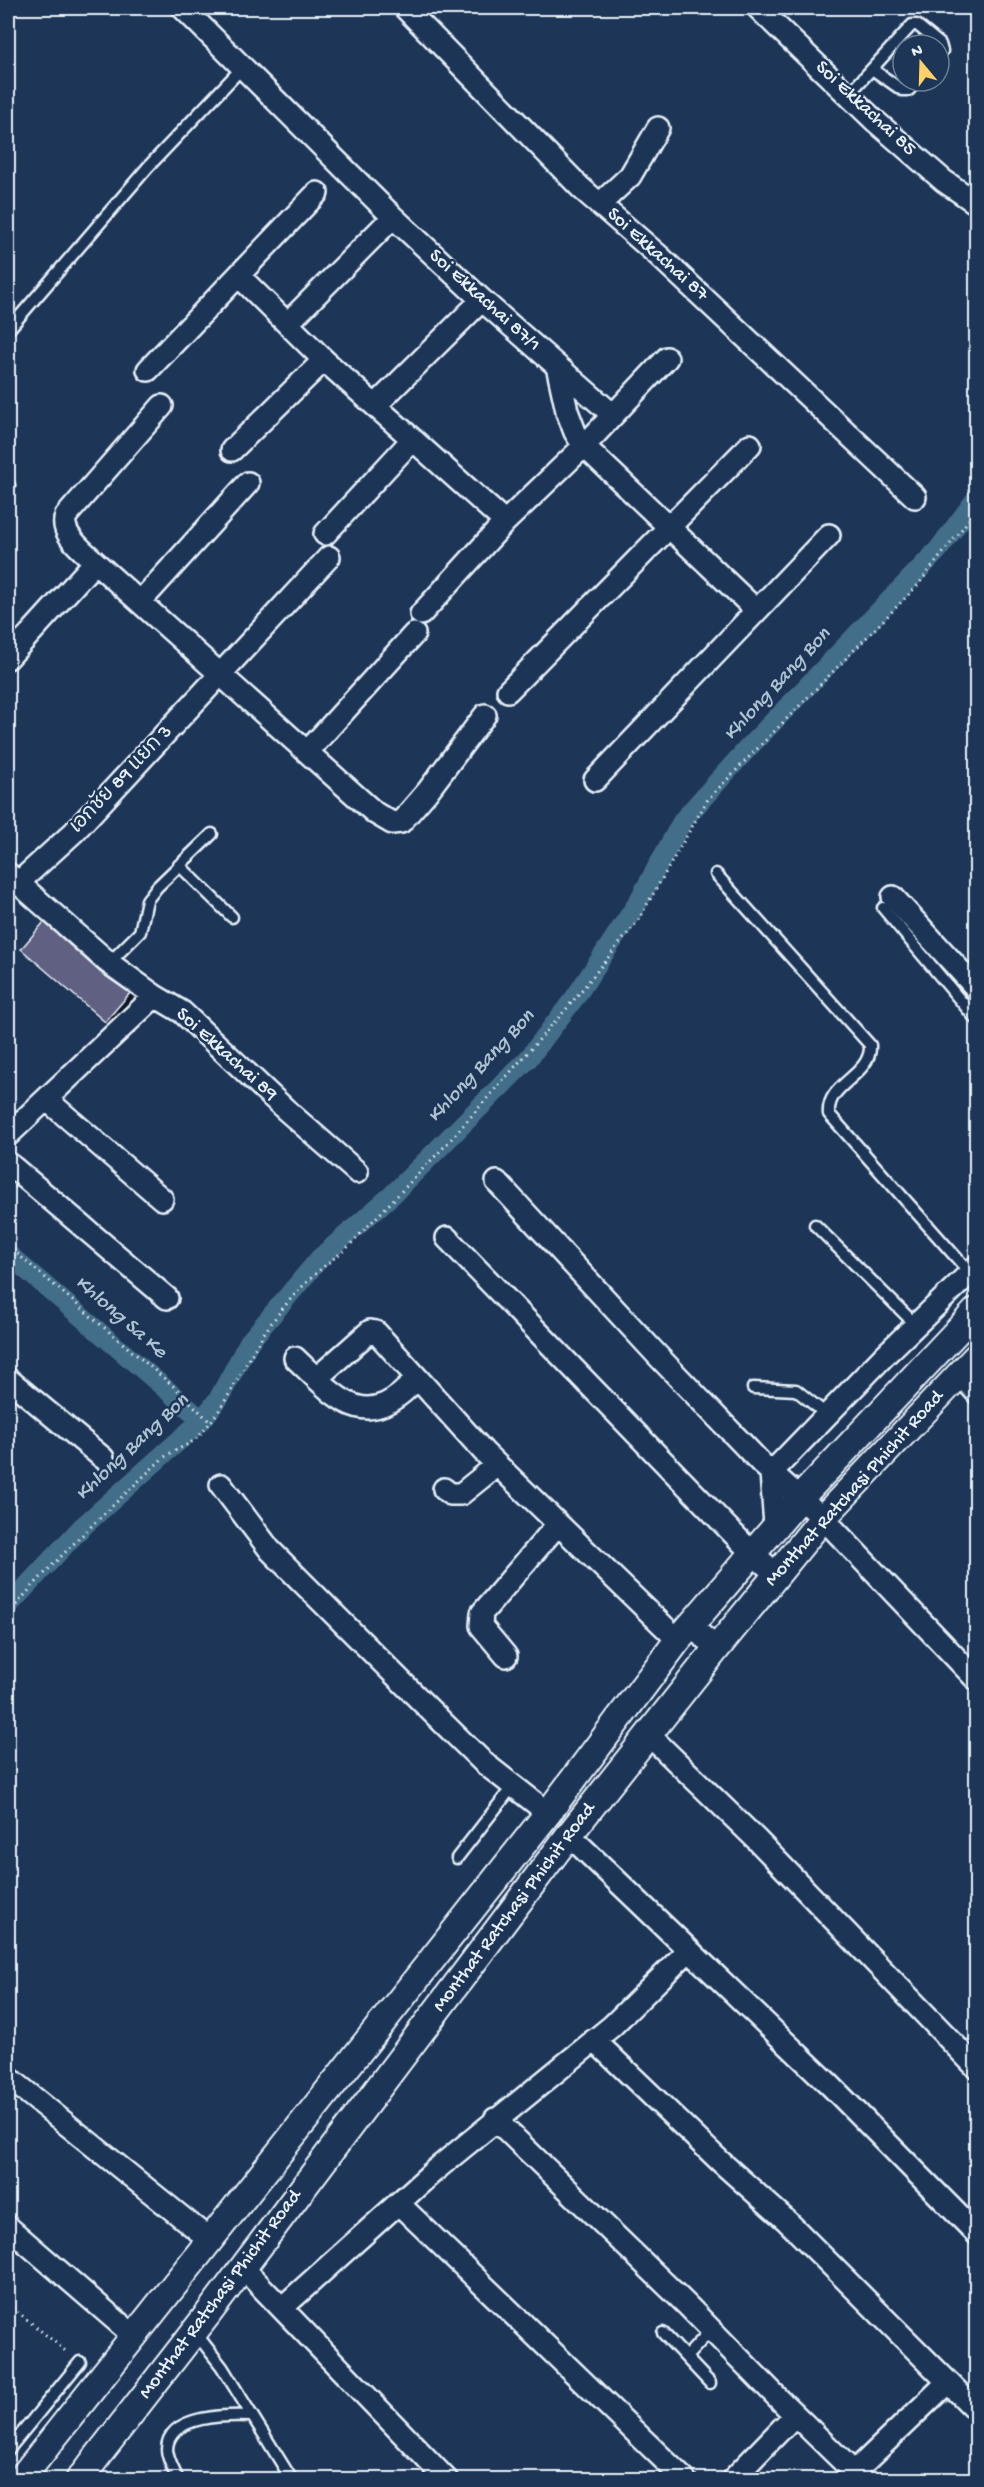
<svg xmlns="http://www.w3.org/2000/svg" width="984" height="2487" viewBox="0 0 984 2487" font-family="'Gochi Hand','Playpen Sans Thai',sans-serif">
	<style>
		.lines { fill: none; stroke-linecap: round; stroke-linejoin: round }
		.canal { stroke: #426e89; stroke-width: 20 }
		.building { fill: #606083; stroke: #e8f1f8; stroke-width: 1.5; filter: url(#shadow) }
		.service-casing { stroke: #e8f1f8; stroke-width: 15 }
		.minor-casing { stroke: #e8f1f8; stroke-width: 26 }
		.tertiary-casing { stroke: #e8f1f8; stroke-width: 30 }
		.path { stroke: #e8f1f8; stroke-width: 3; stroke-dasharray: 1.5 4.5; stroke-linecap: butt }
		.service { stroke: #1d3557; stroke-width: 10 }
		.minor { stroke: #1d3557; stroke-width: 21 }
		.tertiary { stroke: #1d3557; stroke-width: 26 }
		.labels { text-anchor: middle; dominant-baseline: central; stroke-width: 5; stroke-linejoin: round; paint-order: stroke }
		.street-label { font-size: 20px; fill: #e8f1f8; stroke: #1d3557 }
		.water-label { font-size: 21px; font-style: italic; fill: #aec3d1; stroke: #1d3557 }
	</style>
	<defs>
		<filter id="shadow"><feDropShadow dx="6" dy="4" stdDeviation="1.5" flood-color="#0009"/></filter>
	</defs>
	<rect width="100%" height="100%" fill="#1d3557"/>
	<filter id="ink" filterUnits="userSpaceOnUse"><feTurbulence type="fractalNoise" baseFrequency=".0167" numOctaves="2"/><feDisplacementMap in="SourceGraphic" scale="12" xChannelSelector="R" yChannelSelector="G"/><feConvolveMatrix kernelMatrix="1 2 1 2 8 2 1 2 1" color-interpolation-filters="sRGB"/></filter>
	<g filter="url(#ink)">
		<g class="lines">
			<!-- canal -->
			<path class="canal" d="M8,1254L202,1420
				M8,1606L81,1528L202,1420L219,1398L249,1342L320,1258L392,1195L528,1059L576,996L637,904L683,820L748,748L938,550L976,499"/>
		</g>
		<!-- building -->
		<path class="building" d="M44,922L101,973L130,993L105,1022L21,949Z"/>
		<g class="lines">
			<defs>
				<path id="service" d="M872,69L902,90H909L917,81
					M848,95L912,25H917L940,44L942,51L939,55
					M8,330L148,167L242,68
					M8,483L9,485
					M179,865L232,917
					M716,874L870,1045C872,1076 826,1083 829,1114L970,1273
					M883,908L976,1019
					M109,963L140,932L147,900L157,887L212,834
					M815,1225L916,1325
					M956,1378L976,1400
					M753,1388L796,1390L826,1414
					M457,1858L513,1786
					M195,2332L222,2367L292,2480
					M663,2333L710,2383
					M686,2357L712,2329
					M8,2450L80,2362
					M178,2480C174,2470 167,2459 167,2449C168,2414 229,2415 252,2416"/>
				<path id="minor" d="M183,8L393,217L482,300L557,366L567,411L575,432L584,446L756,610
					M405,8L581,188L659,256L915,497
					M758,8L874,120L944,181L976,203
					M600,204L630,176L658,128
					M240,277L324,360L505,522
					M288,323L393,217
					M557,366L613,415
					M148,370L317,193
					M376,405L482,300
					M162,406L66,516C59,534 84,551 95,562L375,813L392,823L401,822L427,792L485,715
					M232,450L324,360
					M325,534L412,440
					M140,602L248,483
					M421,614L505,522L584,446L667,358
					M8,658L95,562
					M508,691L750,445
					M308,751L414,634
					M595,780L829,535
					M8,874L109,963L155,996L182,1012L285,1109L357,1172
					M18,883L74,832L329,557
					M893,897L976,988
					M46,1099L162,1199
					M8,1135L155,996
					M8,1163L167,1298
					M497,1182L658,1356L762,1464L823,1518L976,1679
					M447,1238L751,1552L776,1574
					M295,1358C338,1399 366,1436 417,1378
					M317,1378L370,1331L376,1332L484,1452L678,1640
					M8,1379L103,1458
					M221,1485L270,1550L429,1709L484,1763L548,1813
					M444,1489L450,1494H461L497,1465
					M775,1525L771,1473L885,1355L976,1267
					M690,1626L717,1648
					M506,1656L481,1626L482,1613L558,1524
					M648,1734L756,1839L976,2067
					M689,1950L830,2085L976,2233
					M594,2040L721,2162L787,2221L976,2410
					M8,2077L210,2240
					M495,2119L687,2305L784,2404L862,2480
					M398,2203L685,2480
					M8,2227L134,2336
					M243,2268L447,2480
					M283,2307L434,2171L612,2026L689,1950L569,1835
					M732,2480L795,2415
					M846,2480L947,2383"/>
				<path id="tertiary" d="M20,2480L548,1813L678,1640L801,1497L976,1311
					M79,2480L208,2314L569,1835L717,1648L823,1518L976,1357"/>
			</defs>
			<!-- service casing -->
			<use href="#service" class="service-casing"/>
			<!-- minor casing -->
			<use href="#minor" class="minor-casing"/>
			<!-- tertiary casing -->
			<use href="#tertiary" class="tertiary-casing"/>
			<!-- path -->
			<path class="path" d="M8,1246L179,1391L210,1422
				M8,1614C55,1559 109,1509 162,1459C174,1449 190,1446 200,1435C227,1405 242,1368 263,1335C285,1302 313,1273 345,1250L444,1147L568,1007L637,922L708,799L918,585L975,512
				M8,2304L68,2353"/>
			<!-- service -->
			<use href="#service" class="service"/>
			<!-- minor -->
			<use href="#minor" class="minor"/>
			<!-- tertiary -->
			<use href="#tertiary" class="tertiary"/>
		</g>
	</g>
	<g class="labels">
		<!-- street labels -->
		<g class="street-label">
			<text transform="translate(865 109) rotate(43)">Soi Ekkachai 85</text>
			<text transform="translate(657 255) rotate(42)">Soi Ekkachai 87</text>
			<text transform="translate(484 301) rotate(42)">Soi Ekkachai 87/1</text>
			<text transform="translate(122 780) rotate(-47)">เอกชัย 89 แยก 3</text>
			<text transform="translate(226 1055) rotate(42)">Soi Ekkachai 89</text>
			<text transform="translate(855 1489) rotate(-48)">Monthat Ratchasi Phichit Road</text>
			<text transform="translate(515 1908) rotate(-53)">Monthat Ratchasi Phichit Road</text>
			<text transform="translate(221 2295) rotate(-53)">Monthat Ratchasi Phichit Road</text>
		</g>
		<!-- water labels -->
		<g class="water-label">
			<text transform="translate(778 685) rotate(-47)">Khlong Bang Bon</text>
			<text transform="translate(482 1067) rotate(-47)">Khlong Bang Bon</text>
			<text transform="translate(120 1318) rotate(41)">Khlong Sa Ke</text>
			<text transform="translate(133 1448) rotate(-43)">Khlong Bang Bon</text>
		</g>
	</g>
	<!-- margin -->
	<rect width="984" height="2487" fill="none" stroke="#1d3557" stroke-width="30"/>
	<rect x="15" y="15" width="954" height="2457" fill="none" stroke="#e8f1f8" stroke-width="2" filter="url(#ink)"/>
	<!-- north arrow -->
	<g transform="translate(921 63) rotate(341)"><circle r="28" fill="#1d3557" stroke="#6e8097" stroke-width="1.5"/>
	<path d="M0-4.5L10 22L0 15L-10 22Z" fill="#ffd166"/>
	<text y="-9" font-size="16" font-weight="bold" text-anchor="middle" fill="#e8f1f8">N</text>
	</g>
</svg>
